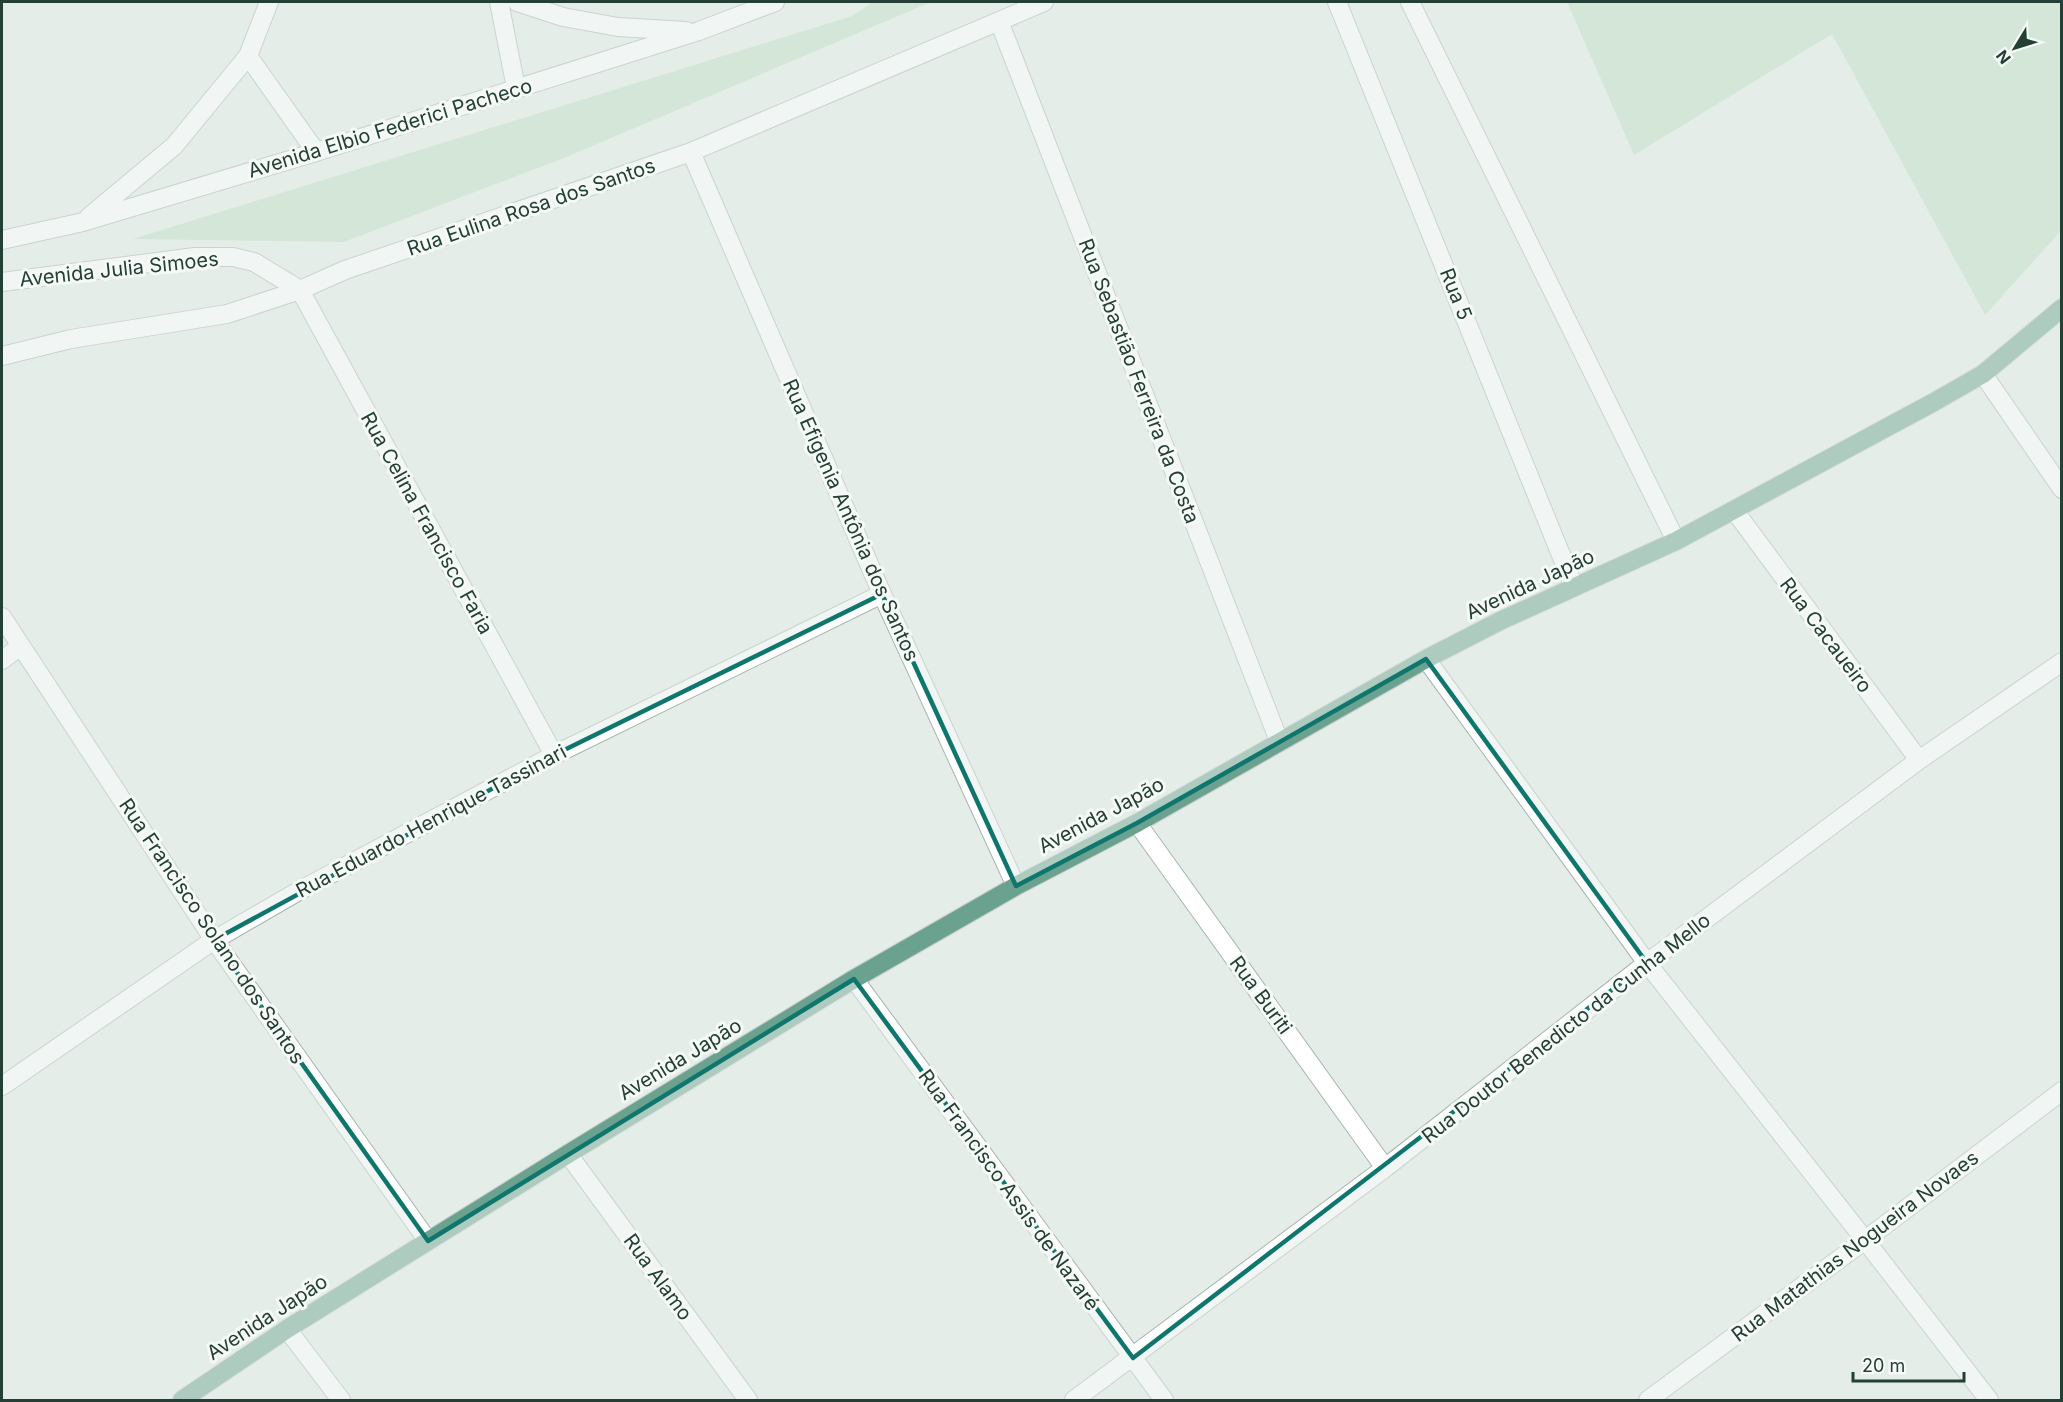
<svg xmlns="http://www.w3.org/2000/svg" width="2063" height="1402" viewBox="0 0 2063 1402" font-family="Inter,sans-serif">
	<style>
		.green { fill: #bedec4 }
		.lines { fill: none; stroke-linecap: round; stroke-linejoin: round }
		.minor-casing { stroke: #a7b5b0; stroke-width: 20 }
		.major-casing { stroke: #c2c9c7; stroke-width: 20 }
		.minor { stroke: #fff; stroke-width: 18 }
		.major { stroke: #6ba28f; stroke-width: 18 }
		.marked { fill: none; stroke: #0f766e; stroke-width: 4.5; stroke-linejoin: round }
		.labels { text-anchor: middle; dominant-baseline: central; stroke-width: 6; stroke-linejoin: round; paint-order: stroke }
		.street-label { font-size: 20px; fill: #243f36; stroke: #f5faf7 }
	</style>
	<rect width="100%" height="100%" fill="#e5ede9"/>
	<!-- green -->
	<path class="green" d="M873,2H931L564,158L344,242L133,239L852,16Z
		M1567,2H2061V231L1985,315L1832,34L1634,155Z"/>
	<g class="lines">
		<defs>
			<path id="minor" d="M499,2L516,88
				M517,2L563,17L618,27L686,31
				M1337,2L1574,587
				M1410,2L1676,541
				M999,21L1279,741
				M248,56L316,152
				M691,152L882,594L1016,886
				M89,217L174,146L248,56L269,2
				M2,240L83,222L316,152L699,31L775,2
				M2,282L195,257H233L254,262L300,290L554,755
				M2,356L71,339L227,314L300,290L345,270L691,152L1044,2
				M1983,374L2062,489
				M1734,510L1919,760
				M2,617L214,940L428,1241
				M1426,659L1647,963L1865,1240L1989,1400
				M2,660L21,646
				M1137,823L1385,1168
				M854,979L1164,1400
				M2,1086L214,940L297,892L554,755L882,594
				M568,1154L748,1400
				M287,1329L341,1400
				M1074,1400L1385,1168L1647,963L1919,760L2062,662
				M1648,1400L1865,1240L2062,1091"/>
			<path id="major" d="M182,1400L287,1329L568,1154L854,979L1016,886L1137,823L1426,659L1500,621L1676,541L1934,402L1983,374L2062,308"/>
		</defs>
		<!-- minor casing -->
		<use href="#minor" class="minor-casing"/>
		<!-- major casing -->
		<use href="#major" class="major-casing"/>
		<!-- minor -->
		<use href="#minor" class="minor"/>
		<!-- major -->
		<use href="#major" class="major"/>
	</g>
	<!-- marked area -->
	<path d="M0 0H2063V1402H0ZM882,594L1016,886L1137,823L1426,659L1647,963L1133,1358L854,979L428,1241L214,940L554,755Z" fill="#e5ede9" fill-opacity=".55" fill-rule="evenodd"/>
	<path class="marked" d="M882,594L1016,886L1137,823L1426,659L1647,963L1133,1358L854,979L428,1241L214,940L554,755Z"/>
	<g class="labels">
		<!-- street labels -->
		<g class="street-label">
			<text transform="translate(390 128) rotate(-17)">Avenida Elbio Federici Pacheco</text>
			<text transform="translate(531 207) rotate(-19)">Rua Eulina Rosa dos Santos</text>
			<text transform="translate(119 269) rotate(-6)">Avenida Julia Simoes</text>
			<text transform="translate(1456 294) rotate(68)">Rua 5</text>
			<text transform="translate(1139 381) rotate(69)">Rua Sebastião Ferreira da Costa</text>
			<text transform="translate(851 520) rotate(66)">Rua Efigenia Antônia dos Santos</text>
			<text transform="translate(427 523) rotate(61)">Rua Celina Francisco Faria</text>
			<text transform="translate(1530 584) rotate(-25)">Avenida Japão</text>
			<text transform="translate(1826 635) rotate(53)">Rua Cacaueiro</text>
			<text transform="translate(1101 815) rotate(-28)">Avenida Japão</text>
			<text transform="translate(431 821) rotate(-28)">Rua Eduardo Henrique Tassinari</text>
			<text transform="translate(212 931) rotate(56)">Rua Francisco Solano dos Santos</text>
			<text transform="translate(1261 995) rotate(54)">Rua Buriti</text>
			<text transform="translate(1566 1028) rotate(-38)">Rua Doutor Benedicto da Cunha Mello</text>
			<text transform="translate(680 1059) rotate(-31)">Avenida Japão</text>
			<text transform="translate(1009 1190) rotate(54)">Rua Francisco Assis de Nazaré</text>
			<text transform="translate(1855 1246) rotate(-37)">Rua Matathias Nogueira Novaes</text>
			<text transform="translate(658 1277) rotate(54)">Rua Alamo</text>
			<text transform="translate(267 1317) rotate(-33)">Avenida Japão</text>
		</g>
	</g>
	<!-- border -->
	<rect width="2063" height="1402" fill="none" stroke="#243f36" stroke-width="6"/>
	<!-- north arrow -->
	<g transform="translate(2015 48) rotate(232)" stroke="#f5faf7" stroke-width="4.5" paint-order="stroke">
	<path d="M0-4.5L10 22L0 15L-10 22Z" fill="#243f36"/>
	<text y="-9" font-size="16" font-weight="bold" text-anchor="middle" fill="#243f36">N</text>
	</g>
	<!-- scale -->
	<path d="M1853 1372v9h111v-9" fill="none" stroke="#243f36" stroke-width="3"/>
	<text x="1862" y="1372" font-size="18" fill="#243f36" stroke="#f5faf7" stroke-width="4.5" paint-order="stroke">20 m</text>
</svg>
